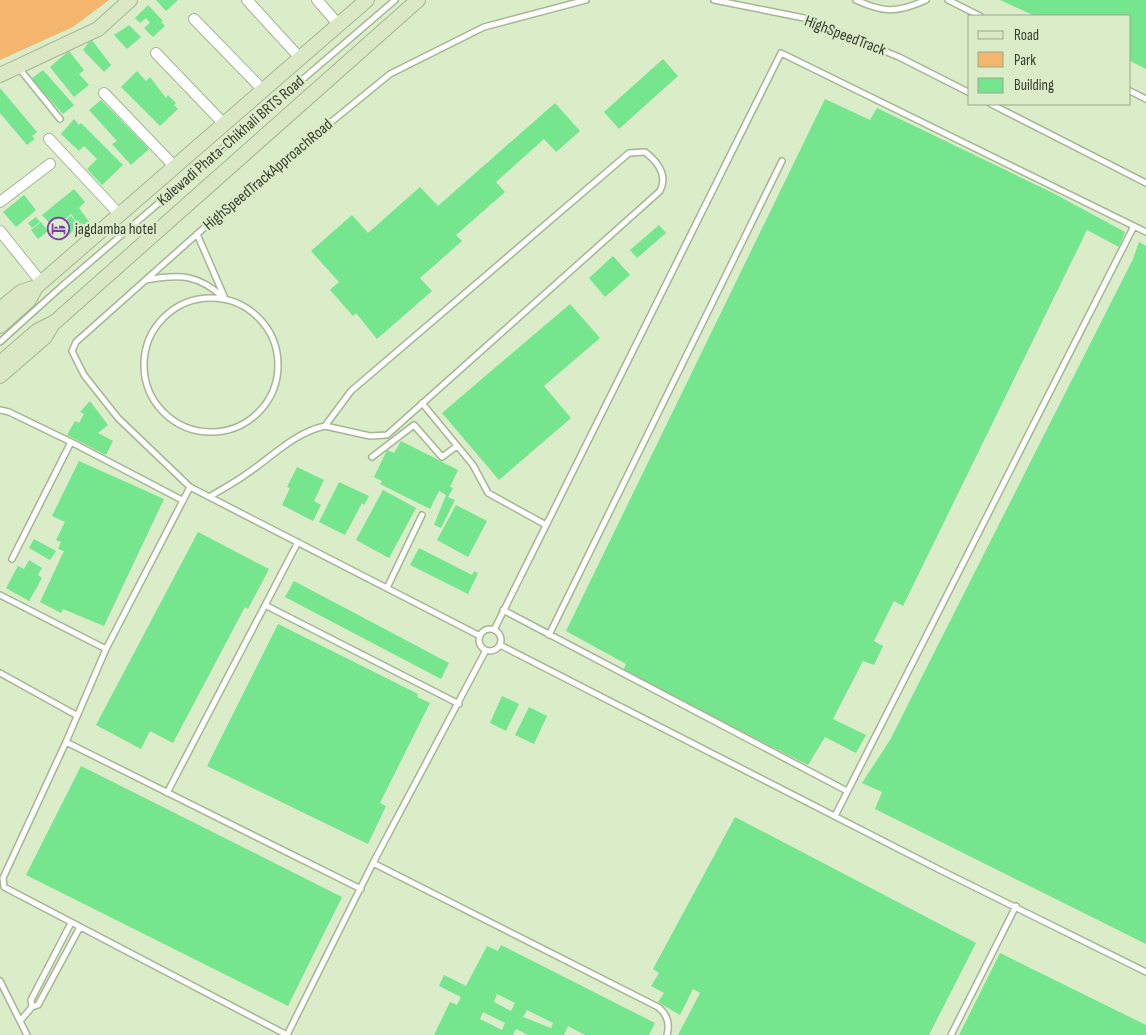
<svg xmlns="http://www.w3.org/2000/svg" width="1146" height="1035" viewBox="0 0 1146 1035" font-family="'Sofia Sans Condensed',sans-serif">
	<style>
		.green { fill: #f4b56d }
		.building { fill: #75e58e; fill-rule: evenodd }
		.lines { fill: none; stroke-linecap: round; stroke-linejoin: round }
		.lane-casing { stroke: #a4b693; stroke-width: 8 }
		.street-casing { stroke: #a4b693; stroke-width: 12 }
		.secondary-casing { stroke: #a4b693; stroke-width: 16 }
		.lane { stroke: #fff; stroke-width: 5 }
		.street { stroke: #fff; stroke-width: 10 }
		.secondary { stroke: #dae8c6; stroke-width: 14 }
		.labels { text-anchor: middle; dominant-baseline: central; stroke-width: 5; stroke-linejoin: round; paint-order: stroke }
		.street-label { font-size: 16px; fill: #373f30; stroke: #daecc8 }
		.poi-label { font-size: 16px; fill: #373f30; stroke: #daecc8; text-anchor: start }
	</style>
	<rect width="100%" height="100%" fill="#daecc8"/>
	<!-- green -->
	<path class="green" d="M0,0H109L73,27L0,60Z"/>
	<!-- building -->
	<path class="building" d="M156,0H178L166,11Z
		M1000,0H1146V69L1130,61V16H1035Z
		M148,5L163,21L161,22L165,26L153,37L144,28L150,23L146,18L140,23L135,18Z
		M129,25L141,37L127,49L114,35Z
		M91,39L111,65L104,72L83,50Z
		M69,51L84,70L79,74L89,85L74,97L50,67Z
		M663,59L678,76L619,129L604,112Z
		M43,70L74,105L63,114L31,79Z
		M137,71L146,81L150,77L166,98L168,95L176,103L174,105L178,109L160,126L121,87Z
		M0,88L37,132L32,136L35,139L27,145L0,113Z
		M825,99L870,120L877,108L1053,193L1125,232L1119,247L1087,230L903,606L894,601L874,641L883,646L874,665L863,661L833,719L866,735L856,753L825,737L808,765L623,671L626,664L566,631Z
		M101,100L149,149L131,165L112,144L117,141L89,110Z
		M555,103L580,131L556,152L544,139L496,182L505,192L456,235L462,241L420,278L432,291L377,339L356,313L353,316L330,290L339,282L311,251L352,215L368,233L420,187L438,206Z
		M74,119L79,125L81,123L123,165L102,185L87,169L97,159L84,146L79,151L61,134Z
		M74,189L85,202L79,208L90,223L82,229L71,214L54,228L42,215Z
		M24,195L36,210L16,227L3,212Z
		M71,216L79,226L61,241L53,231Z
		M36,217L40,222L32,228L28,223Z
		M41,222L48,231L38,239L31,230Z
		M659,225L666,233L637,258L630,250Z
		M1139,242L1146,246V944L875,809L882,792L862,783L890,740L1133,259Z
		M613,256L630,275L605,297L589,278Z
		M570,304L600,338L544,386L571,418L499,480L442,413Z
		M90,401L108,425L98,433L113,441L106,455L67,435L75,421L79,423L84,414L80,412Z
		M401,441L458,470L450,487L453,488L448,497L455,500L441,528L434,525L446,495L439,491L430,509L380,484L382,481L374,477L387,450L394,453Z
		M79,461L164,499L104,626L63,609L61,613L40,602L64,551L58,549L61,542L56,540L65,522L52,516Z
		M297,467L324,480L314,501L321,505L313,521L282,505L290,488L287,487Z
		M339,482L369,496L364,505L362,503L345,535L319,522Z
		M383,490L416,508L389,558L356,540Z
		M456,505L487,521L468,557L437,540Z
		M198,532L269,569L248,609L245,607L173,743L150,731L141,749L96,725Z
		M34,539L56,551L50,560L29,548Z
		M419,548L472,575L474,571L478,573L468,594L410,565Z
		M29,560L42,568L38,575L42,578L29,601L6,588L18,566L24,569Z
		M294,581L449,663L441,679L285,597Z
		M278,624L418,694L417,697L430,703L380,803L386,806L368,844L207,766Z
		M502,696L519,704L506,731L490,723Z
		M529,707L547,716L534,744L515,735Z
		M81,766L342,897L288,1006L26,875Z
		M735,817L976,943L929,1035H678L700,993L693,989L680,1015L658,1002L664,993L651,986L659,973L653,969Z
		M501,945L655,1023L649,1035H585L568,1026L564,1035H528L516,1029L513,1035H434L450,1002L457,1005L461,997L439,986L444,975L466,986L487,946L498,951ZM497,994L515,1003L511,1011L494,1002ZM527,1010L553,1023L551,1028L523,1017ZM483,1012L505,1023L502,1030L480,1019Z
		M1000,953L1146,1025V1035H959Z"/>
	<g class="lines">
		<defs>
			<path id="lane" d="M714,0L804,18L899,57L970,93
				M856,0C884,13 897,13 926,0
				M948,0L980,16
				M18,67L60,119
				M1130,91L1146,99
				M991,104L1146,183
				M645,152C658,162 668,175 660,191L387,435L370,436L325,426L351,391L629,153Z
				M197,234L224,296
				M146,280C180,274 199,274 225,299
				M144 365a67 67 0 1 1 134 0a67 67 0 1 1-134 0Z
				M0,342L61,287L395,0
				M422,403L473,465L488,493L546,525
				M0,410L9,412L71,442
				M372,457L414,425L442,457L457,446
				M190,487L106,649L66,742L361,889
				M211,496C222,489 234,483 245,475C271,458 293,433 325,426
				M12,559L71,442L182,500
				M387,588L422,515
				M0,595L106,649
				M265,605L459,704
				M503,610L847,791
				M479 640a11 11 0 1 1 22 0a11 11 0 1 1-22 0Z
				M494,630L781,53L1146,232
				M549,635L782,161
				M480,636L190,487L118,418L84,375L72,351L76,342L232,203L390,74L484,27L586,0
				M500,645L938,869L1146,972
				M0,673L76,715
				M66,742L3,878L4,887L287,1035L373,863L486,650
				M167,793L298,542
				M835,816L1134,226
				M373,863L658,1007C667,1014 670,1024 667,1035
				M0,981L27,1035
				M32,1007L31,1000L71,923
				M20,1021L32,1007L38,1005L80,927
				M951,1035L1016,906"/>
			<path id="street" d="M247,0L300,58
				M317,0L339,25
				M194,19L263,90
				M156,53L224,124
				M104,93L175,167
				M49,139L120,215
				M0,202L50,164
				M0,231L41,282"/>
			<path id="secondary" d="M0,75L98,29L130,0
				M0,309L21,292L36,287
				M0,326L29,300L36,287L367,0
				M0,363L37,331L55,322L418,0
				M0,376L45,337L54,322"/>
		</defs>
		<!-- lane casing -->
		<use href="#lane" class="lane-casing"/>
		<!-- street casing -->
		<use href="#street" class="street-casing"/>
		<!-- secondary casing -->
		<use href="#secondary" class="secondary-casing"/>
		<!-- lane -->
		<use href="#lane" class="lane"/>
		<!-- street -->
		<use href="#street" class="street"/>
		<!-- secondary -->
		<use href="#secondary" class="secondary"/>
	</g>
	<!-- icons -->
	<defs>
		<symbol id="hotel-ring" viewBox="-11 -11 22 22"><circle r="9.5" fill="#daecc8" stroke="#813bae" stroke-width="1.5"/><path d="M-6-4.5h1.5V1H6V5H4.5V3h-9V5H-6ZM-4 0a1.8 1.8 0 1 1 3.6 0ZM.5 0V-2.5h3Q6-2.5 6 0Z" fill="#813bae"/></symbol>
	</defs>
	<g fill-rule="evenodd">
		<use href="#hotel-ring" x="46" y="216" width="25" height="25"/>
	</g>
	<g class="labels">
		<!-- street labels -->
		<g class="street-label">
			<text transform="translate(845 36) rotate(21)">HighSpeedTrack</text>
			<text transform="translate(231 141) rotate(-41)">Kalewadi Phata-Chikhali BRTS Road</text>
			<text transform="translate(268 175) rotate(-40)">HighSpeedTrackApproachRoad</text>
		</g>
		<!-- poi labels -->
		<g class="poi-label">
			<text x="75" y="229">jagdamba hotel</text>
		</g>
	</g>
	<!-- legend -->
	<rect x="968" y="15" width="162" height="90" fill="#daecc8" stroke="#99a78b"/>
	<rect x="978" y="31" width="25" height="8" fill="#dae8c6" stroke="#99a78b"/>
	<text x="1014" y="40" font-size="15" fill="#373f30">Road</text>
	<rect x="978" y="52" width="25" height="15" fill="#f4b56d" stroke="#99a78b"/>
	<text x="1014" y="65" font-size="15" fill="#373f30">Park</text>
	<rect x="978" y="78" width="25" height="15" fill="#75e58e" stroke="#99a78b"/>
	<text x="1014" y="90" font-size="15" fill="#373f30">Building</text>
</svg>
